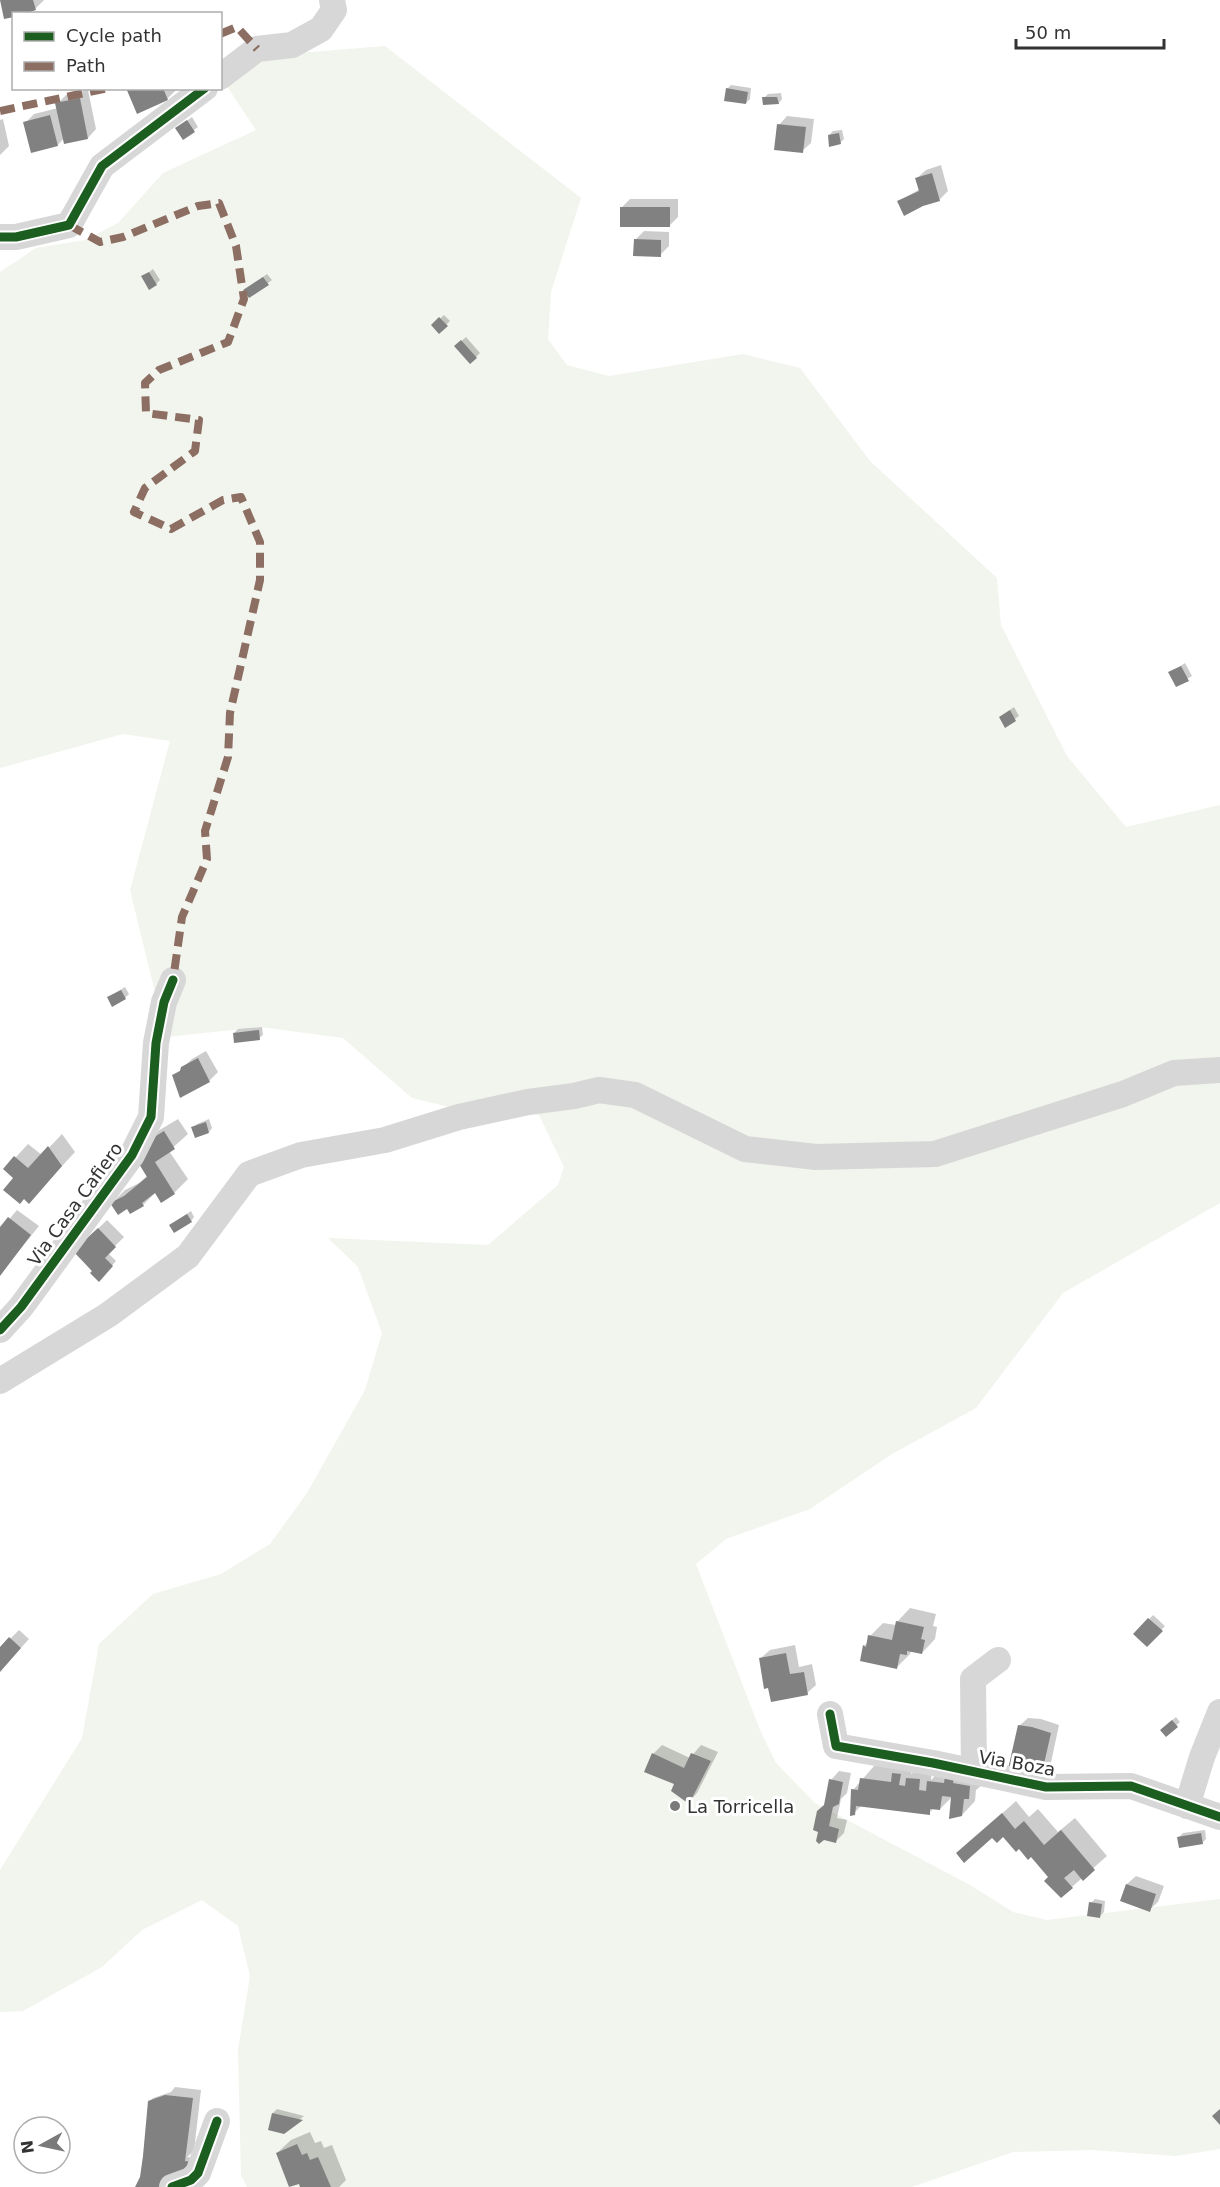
<svg xmlns="http://www.w3.org/2000/svg" width="1220" height="2187" viewBox="0 0 1220 2187" font-family="'DejaVu Sans',sans-serif">
	<style>
		.green { fill: #f1f5ed }
		.shadow { fill: #0003 }
		.building { fill: #818181 }
		.lines { fill: none; stroke-linecap: round; stroke-linejoin: round }
		.minor { stroke: #d7d7d7; stroke-width: 26 }
		.quiet { stroke: #8d6e63; stroke-width: 8; stroke-dasharray: 15 8; stroke-linecap: butt }
		.cycleway-casing { stroke: #fff; stroke-width: 13 }
		.cycleway { stroke: #1b5e20; stroke-width: 9 }
		.poi-dot { fill: #7a7a7a; stroke: #fff; stroke-width: 2 }
		.labels { text-anchor: middle; dominant-baseline: central; stroke-width: 6; stroke-linejoin: round; paint-order: stroke }
		.street-label { font-size: 18px; fill: #333; stroke: #fff }
		.poi-label { font-size: 18px; fill: #333; stroke: #fff; text-anchor: start }
	</style>
	<rect width="100%" height="100%" fill="#fff"/>
	<!-- green -->
	<path class="green" d="M385,46L581,198L551,292L548,339L567,365L609,376L743,354L800,368L870,461L997,578L1001,625L1067,756L1126,827L1220,805V1203L1063,1293L976,1408L892,1454L810,1509L726,1539L696,1564L760,1730L776,1763L815,1803L970,1885L1013,1912L1047,1920L1220,1899V2149L1176,2156L1091,2150L1013,2152L912,2187H247L241,2175L238,2050L250,1976L238,1926L202,1900L142,1930L102,1967L23,2011L0,2012V1870L82,1738L99,1644L153,1594L221,1574L270,1544L307,1493L365,1390L382,1333L358,1267L328,1238L488,1245L558,1185L564,1167L539,1115L505,1108L466,1111L412,1098L343,1038L260,1027L166,1037L130,890L170,741L123,734L0,768V272L36,248L85,240L118,223L163,173L256,130L224,82L261,56Z"/>
	<!-- shadow -->
	<path class="shadow" d="M0,0H44L35,9Z
		M731,85L751,88L750,99L746,103L727,89Z
		M128,88H175L176,90L167,99Z
		M88,90L96,129L88,138H64L58,145L25,123L34,114L58,108L57,104L66,95Z
		M781,93L782,99L779,103L764,104V98L768,94Z
		M787,116L814,119L811,143L802,151L779,125Z
		M192,117L198,127L183,138L177,128Z
		M3,119L9,146L0,155V120Z
		M842,130L844,139L840,143L829,135L833,131Z
		M941,165L948,191L939,200L899,201L920,189L917,178L926,170Z
		M630,199H678V217L669,226L621,208Z
		M644,231L669,232V246L660,255L635,240Z
		M153,269L160,280L156,284L143,277Z
		M267,274L272,280L268,283L249,287Z
		M444,315L450,321L439,332L433,325Z
		M466,337L480,353L476,357L456,346Z
		M1185,663L1192,676L1176,685L1170,673Z
		M1014,707L1019,716L1005,725L1000,717Z
		M125,987L129,994L125,998L109,997Z
		M262,1027L263,1035L259,1038L234,1033L238,1029Z
		M206,1051L218,1072L209,1081L174,1076L192,1059Z
		M178,1119L188,1134L169,1151L188,1179L174,1193L161,1201L156,1192L143,1205L128,1207L112,1203L125,1190L139,1183L148,1175L138,1159L158,1131Z
		M209,1119L212,1128L209,1132L193,1128L197,1124Z
		M62,1134L75,1152L29,1202L24,1198L16,1177L5,1169L28,1144L42,1155Z
		M17,1210L39,1226L1,1273L0,1230Z
		M191,1211L194,1217L191,1221L175,1222Z
		M107,1220L124,1237L108,1253L116,1261L99,1280L75,1251Z
		M910,1608L936,1614L933,1626L937,1627L935,1639L922,1653L911,1651L910,1654L897,1667L864,1646L868,1642L870,1636L883,1623L896,1625L897,1622Z
		M1153,1615L1165,1626L1147,1645L1135,1634Z
		M19,1630L29,1639L0,1671V1649Z
		M795,1645L799,1667L812,1664L816,1685L807,1693L761,1658L770,1650Z
		M1176,1717L1180,1722L1166,1735L1165,1726Z
		M1028,1718L1041,1719L1059,1725L1050,1767L1041,1775L1019,1726Z
		M662,1745L690,1758L701,1745L718,1752L697,1793L689,1802L676,1784L646,1771L654,1753Z
		M913,1761L911,1774L921,1765L932,1766L931,1780L942,1769L982,1785L976,1790L975,1801L962,1815L953,1796L940,1809L934,1808L929,1813L862,1805L854,1813L853,1790L874,1766Z
		M839,1771L851,1773L847,1793L841,1799L837,1818L847,1820L844,1833L836,1841L819,1830L831,1780Z
		M1016,1801L1029,1817L1038,1809L1058,1832L1075,1818L1107,1856L1072,1887L1050,1877L1031,1855L1003,1835L993,1836L958,1853Z
		M1205,1830L1206,1839L1202,1843L1179,1837L1183,1833Z
		M1136,1876L1164,1886L1158,1902L1149,1910L1121,1900L1127,1884Z
		M1095,1899L1105,1901L1104,1912L1100,1916L1091,1903Z
		M175,2087L201,2090L194,2151L187,2157L196,2158L137,2187L141,2178L149,2102L153,2098L171,2092Z
		M277,2109L304,2116L284,2132L273,2113Z
		M310,2132L315,2143L321,2141L324,2148L332,2145L346,2180L339,2187H302L277,2153L291,2140Z"/>
	<!-- building -->
	<path class="building" d="M0,0H33L36,10L24,14H14V17L4,19Z
		M126,88H163L168,100L137,114Z
		M726,88L748,92L746,104L724,101Z
		M762,97H777L779,104L763,105Z
		M80,98L88,139L64,144L55,103Z
		M50,115L58,146L31,153L23,122Z
		M187,120L195,132L183,140L175,128Z
		M777,124L806,127L803,153L774,150Z
		M839,133L841,144L829,147L828,135Z
		M932,173L940,201L923,206L904,216L897,201L919,191L915,178Z
		M620,207H670V227H620Z
		M634,239L661,240V257L633,256Z
		M149,272L157,285L149,290L141,276Z
		M263,277L269,285L249,298L243,290Z
		M439,317L448,326L439,334L431,325Z
		M461,340L477,358L470,364L454,346Z
		M1181,666L1189,681L1176,687L1168,672Z
		M1010,710L1016,721L1005,728L999,717Z
		M121,990L126,999L112,1007L107,997Z
		M259,1030L260,1040L234,1043L233,1033Z
		M198,1058L210,1082L180,1098L172,1075L180,1071L181,1067Z
		M206,1122L209,1133L195,1138L191,1127Z
		M164,1131L175,1149L155,1162L175,1194L161,1203L155,1193L142,1203L144,1206L130,1214L127,1209L118,1215L110,1203L124,1196L147,1177L136,1159L143,1144Z
		M48,1146L62,1166L29,1204L24,1199L20,1204L3,1190L13,1178L3,1169L14,1156L28,1168Z
		M187,1214L192,1222L174,1233L169,1225Z
		M8,1217L31,1235L0,1276V1227Z
		M98,1228L116,1247L105,1258L113,1266L99,1282L90,1273L92,1271L73,1251Z
		M1148,1618L1163,1631L1147,1647L1133,1634Z
		M896,1621L924,1627L921,1639L925,1640L922,1654L907,1651V1655L900,1654L897,1669L860,1661L863,1645L866,1647L868,1635L892,1640Z
		M9,1637L21,1648L0,1672V1647Z
		M786,1653L790,1674L804,1672L808,1695L771,1702L768,1688L764,1689L759,1658Z
		M1172,1720L1178,1727L1166,1737L1160,1730Z
		M1018,1725L1032,1727L1051,1733L1041,1777L1008,1769Z
		M652,1753L684,1768L691,1753L711,1761L689,1804L671,1791L674,1784L644,1772Z
		M892,1773L901,1774L899,1785L905,1786L906,1778L920,1779L919,1790L926,1791L927,1781L944,1783L945,1776L955,1775L953,1783L970,1786L969,1799H964L962,1816L949,1819L951,1797L942,1796L940,1810L930,1809V1815L856,1806L855,1815L850,1816L851,1789L858,1790L860,1778L891,1782Z
		M829,1779L843,1782L839,1804L833,1807L829,1826L839,1829L836,1843L824,1840L819,1844L816,1841L818,1832L813,1830L817,1811L824,1805Z
		M1002,1813L1015,1829L1024,1821L1044,1845L1061,1830L1095,1870L1083,1881L1074,1870L1064,1878L1073,1888L1061,1898L1044,1881L1048,1877L1031,1857L1028,1860L1019,1849L1016,1852L1003,1837L997,1843L992,1838L964,1863L956,1853Z
		M1201,1833L1203,1844L1179,1848L1177,1837Z
		M1126,1884L1156,1894L1150,1912L1120,1901Z
		M1089,1902L1102,1904L1100,1918L1087,1916Z
		M165,2095L193,2098L185,2161L193,2162L161,2187H135L140,2177L143,2156L148,2101Z
		M1220,2109V2125L1212,2116Z
		M272,2113L303,2120L284,2134L268,2130Z
		M297,2144L302,2155L307,2153L310,2160L318,2157L331,2187H300L299,2184L289,2187L276,2153Z"/>
	<g class="lines">
		<!-- minor -->
		<path class="minor" d="M220,77L257,49L292,45L321,29L334,10L332,0
			M0,237H16L69,225L102,166L205,88
			M0,1330L21,1307L132,1155L151,1117L156,1043L164,1002L173,980
			M0,1381L108,1315L188,1256L249,1174L301,1155L385,1140L459,1117L528,1102L574,1096L599,1090L635,1095L745,1149L816,1157L935,1154L1123,1094L1174,1073L1220,1070
			M830,1714L836,1746L933,1763L1046,1787L1131,1786L1220,1817
			M974,1772L973,1679L998,1660
			M1187,1806L1202,1757L1220,1712
			M172,2187L191,2180L198,2173L217,2121"/>
		<!-- quiet -->
		<path class="quiet" d="M220,34L237,27L257,49
			M0,111L108,88
			M69,225L100,242L123,237L198,206L219,203L236,246L244,299L228,342L159,370L145,383L146,413L199,420L195,451L145,488L134,512L171,529L223,500L241,497L260,542V580L230,713L228,757L205,831L207,859L182,917L173,980"/>
		<defs>
			<path id="cycleway" d="M0,237H16L69,225L102,166L205,88
				M0,1330L21,1307L132,1155L151,1117L156,1043L164,1002L173,980
				M830,1714L836,1746L933,1763L1046,1787L1131,1786L1220,1817
				M172,2187L191,2180L198,2173L217,2121"/>
		</defs>
		<!-- cycleway casing -->
		<use href="#cycleway" class="cycleway-casing"/>
		<!-- cycleway -->
		<use href="#cycleway" class="cycleway"/>
	</g>
	<!-- markers -->
	<circle class="poi-dot" cx="675" cy="1806" r="6"/>
	<g class="labels">
		<!-- street labels -->
		<g class="street-label">
			<text transform="translate(75 1204) rotate(-54)">Via Casa Cafiero</text>
			<text transform="translate(1017 1763) rotate(10)">Via Boza</text>
		</g>
		<!-- poi labels -->
		<g class="poi-label">
			<text x="687" y="1806">La Torricella</text>
		</g>
	</g>
	<!-- legend -->
	<rect x="12" y="12" width="210" height="78" fill="#ffffff" stroke="#adadad" stroke-width="1.5"/>
	<rect x="24" y="32" width="30" height="9" fill="#1b5e20" stroke="#adadad" stroke-width="1.5"/>
	<text x="66" y="42" font-size="18" fill="#333333">Cycle path</text>
	<rect x="24" y="62" width="30" height="9" fill="#8d6e63" stroke="#adadad" stroke-width="1.5"/>
	<text x="66" y="72" font-size="18" fill="#333333">Path</text>
	<!-- north arrow -->
	<g transform="translate(42 2145) rotate(262)"><circle r="28" fill="#ffffff" stroke="#adadad" stroke-width="1.5"/>
	<path d="M0-4.5L10 22L0 15L-10 22Z" fill="#7a7a7a"/>
	<text y="-9" font-size="16" font-weight="bold" text-anchor="middle" fill="#333333">N</text>
	</g>
	<!-- scale -->
	<path d="M1016 39v9h148v-9" fill="none" stroke="#333333" stroke-width="3"/>
	<text x="1025" y="39" font-size="18" fill="#333333" stroke="#ffffff" stroke-width="4.5" paint-order="stroke">50 m</text>
</svg>
